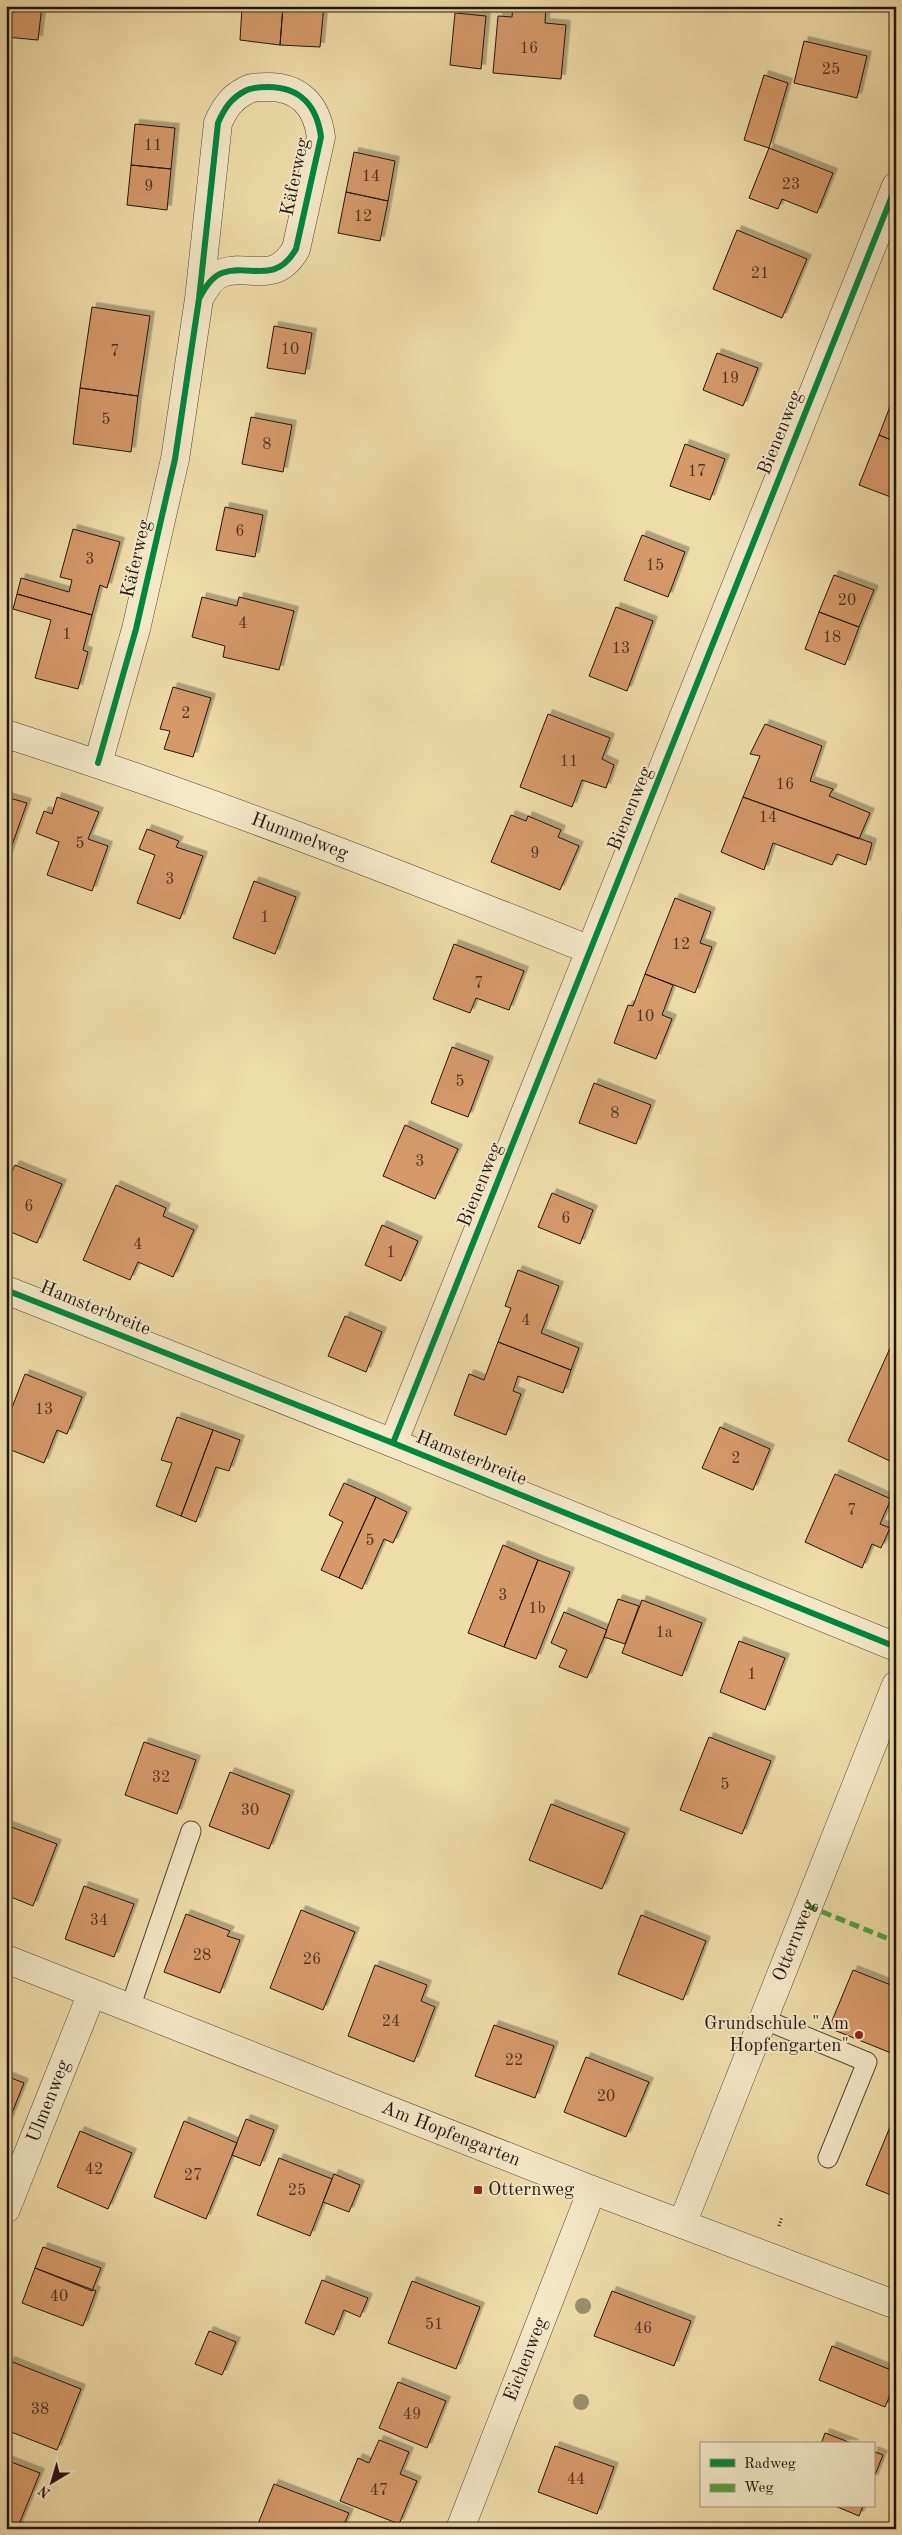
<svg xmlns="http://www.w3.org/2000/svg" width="902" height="2535" viewBox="0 0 902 2535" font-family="'Old Standard TT',serif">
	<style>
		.building { fill: #d5996a; stroke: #22140f; filter: url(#shadow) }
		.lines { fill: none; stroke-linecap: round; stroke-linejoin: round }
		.lane-casing { stroke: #554636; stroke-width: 21 }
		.street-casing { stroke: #554636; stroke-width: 29 }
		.path { stroke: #22140f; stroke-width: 3; stroke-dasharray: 1 2.5; stroke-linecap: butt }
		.lane { stroke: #f4e8c7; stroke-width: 19 }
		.street { stroke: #f4e8c7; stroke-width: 28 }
		.quiet { stroke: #50a03f; stroke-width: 5; stroke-dasharray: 10 5; stroke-linecap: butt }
		.cycleway-casing { stroke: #f4e8c7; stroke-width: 9 }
		.cycleway { stroke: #00873e; stroke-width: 6 }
		.tree { fill: #9a906c }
		.poi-dot { fill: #8f2418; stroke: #f4e8c7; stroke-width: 2 }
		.labels { text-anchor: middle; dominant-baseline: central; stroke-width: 4; stroke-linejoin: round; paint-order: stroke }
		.number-label { font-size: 16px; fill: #4f3526 }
		.street-label { font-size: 19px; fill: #22140f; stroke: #f4e8c7 }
		.poi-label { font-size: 19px; fill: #22140f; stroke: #f4e8c7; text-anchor: end }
	</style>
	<defs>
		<filter id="shadow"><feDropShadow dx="4.5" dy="-4.5" stdDeviation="0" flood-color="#0004"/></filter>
	</defs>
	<rect width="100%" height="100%" fill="#eedca9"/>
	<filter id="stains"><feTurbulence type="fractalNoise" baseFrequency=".004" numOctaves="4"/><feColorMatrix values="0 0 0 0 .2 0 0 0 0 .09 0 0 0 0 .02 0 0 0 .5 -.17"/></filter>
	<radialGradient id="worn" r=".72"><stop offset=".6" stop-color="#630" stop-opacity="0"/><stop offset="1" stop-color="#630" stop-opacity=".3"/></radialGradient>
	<!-- building -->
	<path class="building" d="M6,6H42L38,40L6,37Z
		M242,6H283L280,45L240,40Z
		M283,6H324L320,47L280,45Z
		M513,6H546L545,23L566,25L561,79L493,73L498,16L512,17Z
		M455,13L486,16L481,69L450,65Z
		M804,41L867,56L857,98L794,83Z
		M764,75L788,83L769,148L744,140Z
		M135,124L175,128L171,169L131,165Z
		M769,148L833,173L817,213L782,199L778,209L749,198Z
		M354,152L395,161L388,201L346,192Z
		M131,165L171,169L167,210L127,205Z
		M346,192L388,201L380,241L338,233Z
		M737,230L807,259L782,318L713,289Z
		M92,307L150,316L138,396L80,388Z
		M274,326L312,333L305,374L267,368Z
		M717,353L758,368L743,406L703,390Z
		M80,388L138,396L131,452L73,444Z
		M896,391V442L879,435Z
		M251,417L292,425L283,472L242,464Z
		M879,435L896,442V499L859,485Z
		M685,444L725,459L710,500L670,486Z
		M225,507L263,515L255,557L216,550Z
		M73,529L120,542L107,588L100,585L92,615L17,594L21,578L69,592L72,580L60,577Z
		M642,535L685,552L668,597L624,580Z
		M834,575L874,590L859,627L819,612Z
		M17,594L92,615L83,650L88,652L78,689L35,678L51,620L13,609Z
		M202,597L237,606L239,597L294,611L279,670L223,657L225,646L192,637Z
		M616,607L653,621L627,691L589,676Z
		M819,612L859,627L845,665L805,649Z
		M173,687L211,698L193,757L164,749L170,731L160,729Z
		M548,714L610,738L602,759L614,765L606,788L582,780L572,807L520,787Z
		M765,724L822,746L810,781L833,789L829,796L870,813L859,839L743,797L760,756L750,754Z
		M6,797L27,803L6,862Z
		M57,797L99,812L88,839L108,846L92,891L47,875L59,842L36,833L44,811L52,814Z
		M743,797L872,843L866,865L837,854L832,865L773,843L764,870L721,852Z
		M511,815L526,821L528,816L561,830L558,837L579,846L560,890L491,862Z
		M147,829L179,841L176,847L203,856L180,919L137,903L155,855L139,849Z
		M254,881L296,897L275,954L233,938Z
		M675,898L711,912L700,943L712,947L695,993L645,974Z
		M454,944L524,971L509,1010L476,998L470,1013L433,999Z
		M645,974L673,985L662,1015L672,1019L656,1059L614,1043L628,1005L633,1006Z
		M452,1047L489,1061L468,1117L431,1103Z
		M594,1083L651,1105L636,1144L579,1123Z
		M405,1125L458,1149L435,1199L383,1176Z
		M15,1165L62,1184L37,1243L6,1230V1183Z
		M116,1185L166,1208L163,1216L194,1230L173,1277L138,1262L130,1280L83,1260Z
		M552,1193L593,1210L580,1244L538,1227Z
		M382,1225L418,1241L401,1281L365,1265Z
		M518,1270L559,1286L541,1333L579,1348L571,1370L498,1342L511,1308L505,1306Z
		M345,1316L382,1332L366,1372L328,1356Z
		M498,1342L571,1370L563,1393L518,1376L513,1391L521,1394L506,1435L454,1415L469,1374L484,1380Z
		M891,1346L896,1348V1464L848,1441Z
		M25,1374L82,1397L67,1434L57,1430L44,1463L6,1448V1423Z
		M177,1417L213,1430L181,1516L156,1506L172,1463L161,1460Z
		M720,1427L770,1449L753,1490L702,1468Z
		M213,1430L240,1440L229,1471L216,1467L196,1522L181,1516Z
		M835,1474L891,1499L880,1524L890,1528L881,1548L872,1544L862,1568L805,1542Z
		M344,1483L376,1497L339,1578L321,1570L343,1522L329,1515Z
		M376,1497L407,1512L393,1543L384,1539L362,1589L339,1578Z
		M503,1545L538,1560L504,1647L468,1633Z
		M538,1560L570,1572L536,1659L504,1647Z
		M618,1599L639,1606L625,1644L604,1637Z
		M642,1600L702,1623L682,1676L622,1653Z
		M564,1612L607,1630L587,1678L559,1667L567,1650L551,1643Z
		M739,1641L785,1658L765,1710L720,1692Z
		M709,1737L771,1761L742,1834L680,1810Z
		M144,1742L196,1760L177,1814L125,1795Z
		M230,1772L290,1795L269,1849L209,1826Z
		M551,1804L625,1833L602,1889L529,1860Z
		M6,1825L57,1844L33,1906L6,1895Z
		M84,1886L134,1904L114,1957L65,1939Z
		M301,1910L355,1932L323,2010L270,1988Z
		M186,1914L230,1931L227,1936L240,1940L220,1993L164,1972Z
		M641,1915L706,1941L683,2000L618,1974Z
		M375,1965L427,1985L421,2001L435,2007L414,2062L348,2036Z
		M853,1970L896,1987V2055L829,2028Z
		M494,2025L554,2046L535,2098L475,2076Z
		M586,2057L649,2082L626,2137L564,2112Z
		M6,2076L24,2083L6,2128Z
		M246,2119L274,2130L260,2166L232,2155Z
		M184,2121L237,2143L206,2219L154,2197Z
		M890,2127L896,2129V2197L866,2185Z
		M80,2131L132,2153L108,2209L57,2187Z
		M279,2158L332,2179L310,2236L257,2215Z
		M334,2174L360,2185L349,2212L323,2202Z
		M43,2247L101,2268L92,2291L35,2268Z
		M35,2268L96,2291L83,2326L22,2303Z
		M322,2280L368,2298L360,2317L344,2310L334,2335L305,2323Z
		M412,2281L480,2307L456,2369L388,2343Z
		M612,2291L691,2321L674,2366L594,2336Z
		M209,2331L236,2342L222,2375L195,2364Z
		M832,2346L896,2372V2381L885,2407L819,2380Z
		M10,2361L81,2389L57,2450L6,2430V2370Z
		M398,2382L446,2401L427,2448L379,2428Z
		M825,2433L854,2444H821Z
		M379,2440L409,2452L400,2474L417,2481L399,2524L340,2501L358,2458L369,2463Z
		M555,2446L614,2467L597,2514L538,2492Z
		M873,2451L883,2455L873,2480Z
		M6,2460L40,2473L17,2529H6Z
		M274,2484L349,2513L342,2529H256Z
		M835,2506H863L859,2516Z"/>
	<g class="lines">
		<defs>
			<path id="lane" d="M130,2008L191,1831
				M763,2019L867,2062L828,2158"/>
			<g id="street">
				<path id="s1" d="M6,734C204,797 397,873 590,950"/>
				<path d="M98,763L136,629L175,459L199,299L218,123C224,109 231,98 245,91C251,87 261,87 268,87C300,87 317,106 321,137L296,249C275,286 249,263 222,273C211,277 204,289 199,299"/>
				<path d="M6,1290L393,1443L896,1647"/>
				<path d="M393,1443L896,186"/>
				<path id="s2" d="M6,1959L592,2190L896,2305"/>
				<path id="s3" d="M6,2209L92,1993"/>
				<path id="s4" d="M682,2224L896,1685"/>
				<path id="s5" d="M460,2529L592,2190"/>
			</g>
		</defs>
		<!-- lane casing -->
		<use href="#lane" class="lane-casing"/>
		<!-- street casing -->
		<use href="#street" class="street-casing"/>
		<!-- path -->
		<path class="path" d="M779,2226L782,2217"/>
		<!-- lane -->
		<use href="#lane" class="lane"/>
		<!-- street -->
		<use href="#street" class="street"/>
		<!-- quiet -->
		<path class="quiet" d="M808,1906L896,1942"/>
		<defs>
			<path id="cycleway" d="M98,763L136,629L175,459L199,299L218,123C224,109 231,98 245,91C251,87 261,87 268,87C300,87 317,106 321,137L296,249C275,286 249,263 222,273C211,277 204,289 199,299
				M6,1290L393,1443L896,1647
				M393,1443L896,186"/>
		</defs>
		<!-- cycleway casing -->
		<use href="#cycleway" class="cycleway-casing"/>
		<!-- cycleway -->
		<use href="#cycleway" class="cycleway"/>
	</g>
	<!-- trees -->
	<g class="tree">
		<circle cx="583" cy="2306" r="8"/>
		<circle cx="581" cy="2402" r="8"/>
	</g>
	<!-- markers -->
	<g class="poi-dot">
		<circle cx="859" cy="2035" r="5"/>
		<rect x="473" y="2185" width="10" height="10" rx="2.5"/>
	</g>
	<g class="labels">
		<!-- number labels -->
		<g class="number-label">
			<text x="529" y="49">16</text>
			<text x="831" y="70">25</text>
			<text x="153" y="146">11</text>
			<text x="371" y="177">14</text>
			<text x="791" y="185">23</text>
			<text x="149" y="187">9</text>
			<text x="363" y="217">12</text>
			<text x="760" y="274">21</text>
			<text x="290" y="350">10</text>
			<text x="115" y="352">7</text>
			<text x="730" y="379">19</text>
			<text x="106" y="420">5</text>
			<text x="267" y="445">8</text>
			<text x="697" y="472">17</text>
			<text x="240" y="532">6</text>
			<text x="90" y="560">3</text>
			<text x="655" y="566">15</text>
			<text x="847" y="601">20</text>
			<text x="243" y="624">4</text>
			<text x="67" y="635">1</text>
			<text x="832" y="638">18</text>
			<text x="621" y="649">13</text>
			<text x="186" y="714">2</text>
			<text x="569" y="762">11</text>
			<text x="785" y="785">16</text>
			<text x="768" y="818">14</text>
			<text x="80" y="844">5</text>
			<text x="535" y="854">9</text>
			<text x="170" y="880">3</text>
			<text x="265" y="918">1</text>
			<text x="681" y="945">12</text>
			<text x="479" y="984">7</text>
			<text x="645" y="1017">10</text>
			<text x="460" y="1082">5</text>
			<text x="615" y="1114">8</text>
			<text x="420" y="1162">3</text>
			<text x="29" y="1207">6</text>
			<text x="566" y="1219">6</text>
			<text x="138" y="1245">4</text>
			<text x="391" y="1253">1</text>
			<text x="526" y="1321">4</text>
			<text x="44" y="1410">13</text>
			<text x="736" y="1459">2</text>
			<text x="852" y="1511">7</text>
			<text x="370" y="1541">5</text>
			<text x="503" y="1596">3</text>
			<text x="537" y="1609">1b</text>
			<text x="664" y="1633">1a</text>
			<text x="752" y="1675">1</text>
			<text x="161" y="1778">32</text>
			<text x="725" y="1785">5</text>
			<text x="250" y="1811">30</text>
			<text x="99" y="1921">34</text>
			<text x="202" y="1956">28</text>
			<text x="312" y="1960">26</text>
			<text x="391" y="2022">24</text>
			<text x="514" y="2061">22</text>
			<text x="606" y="2097">20</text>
			<text x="94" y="2170">42</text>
			<text x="193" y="2176">27</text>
			<text x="297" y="2191">25</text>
			<text x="59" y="2297">40</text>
			<text x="434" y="2325">51</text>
			<text x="643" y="2329">46</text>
			<text x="40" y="2410">38</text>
			<text x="412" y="2415">49</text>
			<text x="576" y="2480">44</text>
			<text x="379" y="2491">47</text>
		</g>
		<!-- street labels -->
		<g class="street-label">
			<text transform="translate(296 177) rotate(-78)">Käferweg</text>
			<text transform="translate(781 433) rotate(-68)">Bienenweg</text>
			<text transform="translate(137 559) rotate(-77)">Käferweg</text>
			<text transform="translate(631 809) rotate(-68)">Bienenweg</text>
			<text stroke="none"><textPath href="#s1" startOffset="311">Hummelweg</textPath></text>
			<text transform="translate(481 1185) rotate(-68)">Bienenweg</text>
			<text transform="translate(95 1309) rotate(22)">Hamsterbreite</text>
			<text transform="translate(471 1459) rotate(22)">Hamsterbreite</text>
			<text stroke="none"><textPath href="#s4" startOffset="305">Otternweg</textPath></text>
			<text stroke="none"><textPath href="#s3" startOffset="116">Ulmenweg</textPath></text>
			<text stroke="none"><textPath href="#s2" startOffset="478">Am Hopfengarten</textPath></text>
			<text stroke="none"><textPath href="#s5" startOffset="182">Eichenweg</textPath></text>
		</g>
		<!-- poi labels -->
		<g class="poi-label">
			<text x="849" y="2024">Grundschule "Am<tspan x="849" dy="22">Hopfengarten"</tspan></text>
			<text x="488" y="2190" text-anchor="start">Otternweg</text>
		</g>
	</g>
	<!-- margin -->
	<rect width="902" height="2535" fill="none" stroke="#eedca9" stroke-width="25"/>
	<rect x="8" y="8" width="887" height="2520" fill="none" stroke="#22140f" stroke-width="2.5"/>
	<rect x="12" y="12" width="877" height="2510" fill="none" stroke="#22140f"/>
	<!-- legend -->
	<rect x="700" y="2442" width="175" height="65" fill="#f4e8c7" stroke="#a0937d"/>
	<rect x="710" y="2459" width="25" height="8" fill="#00873e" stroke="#a0937d"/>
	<text x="744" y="2468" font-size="15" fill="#22140f">Radweg</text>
	<rect x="710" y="2484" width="25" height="8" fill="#50a03f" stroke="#a0937d"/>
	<text x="744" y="2492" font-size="15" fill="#22140f">Weg</text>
	<!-- north arrow -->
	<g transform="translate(52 2482) rotate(218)" stroke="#f4e8c7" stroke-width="4" paint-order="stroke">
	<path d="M0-4L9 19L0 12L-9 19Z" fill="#22140f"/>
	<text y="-8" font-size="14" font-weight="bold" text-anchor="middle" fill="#22140f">N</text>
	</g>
	<rect width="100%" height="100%" filter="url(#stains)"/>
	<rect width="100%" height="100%" fill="url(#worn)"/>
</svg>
